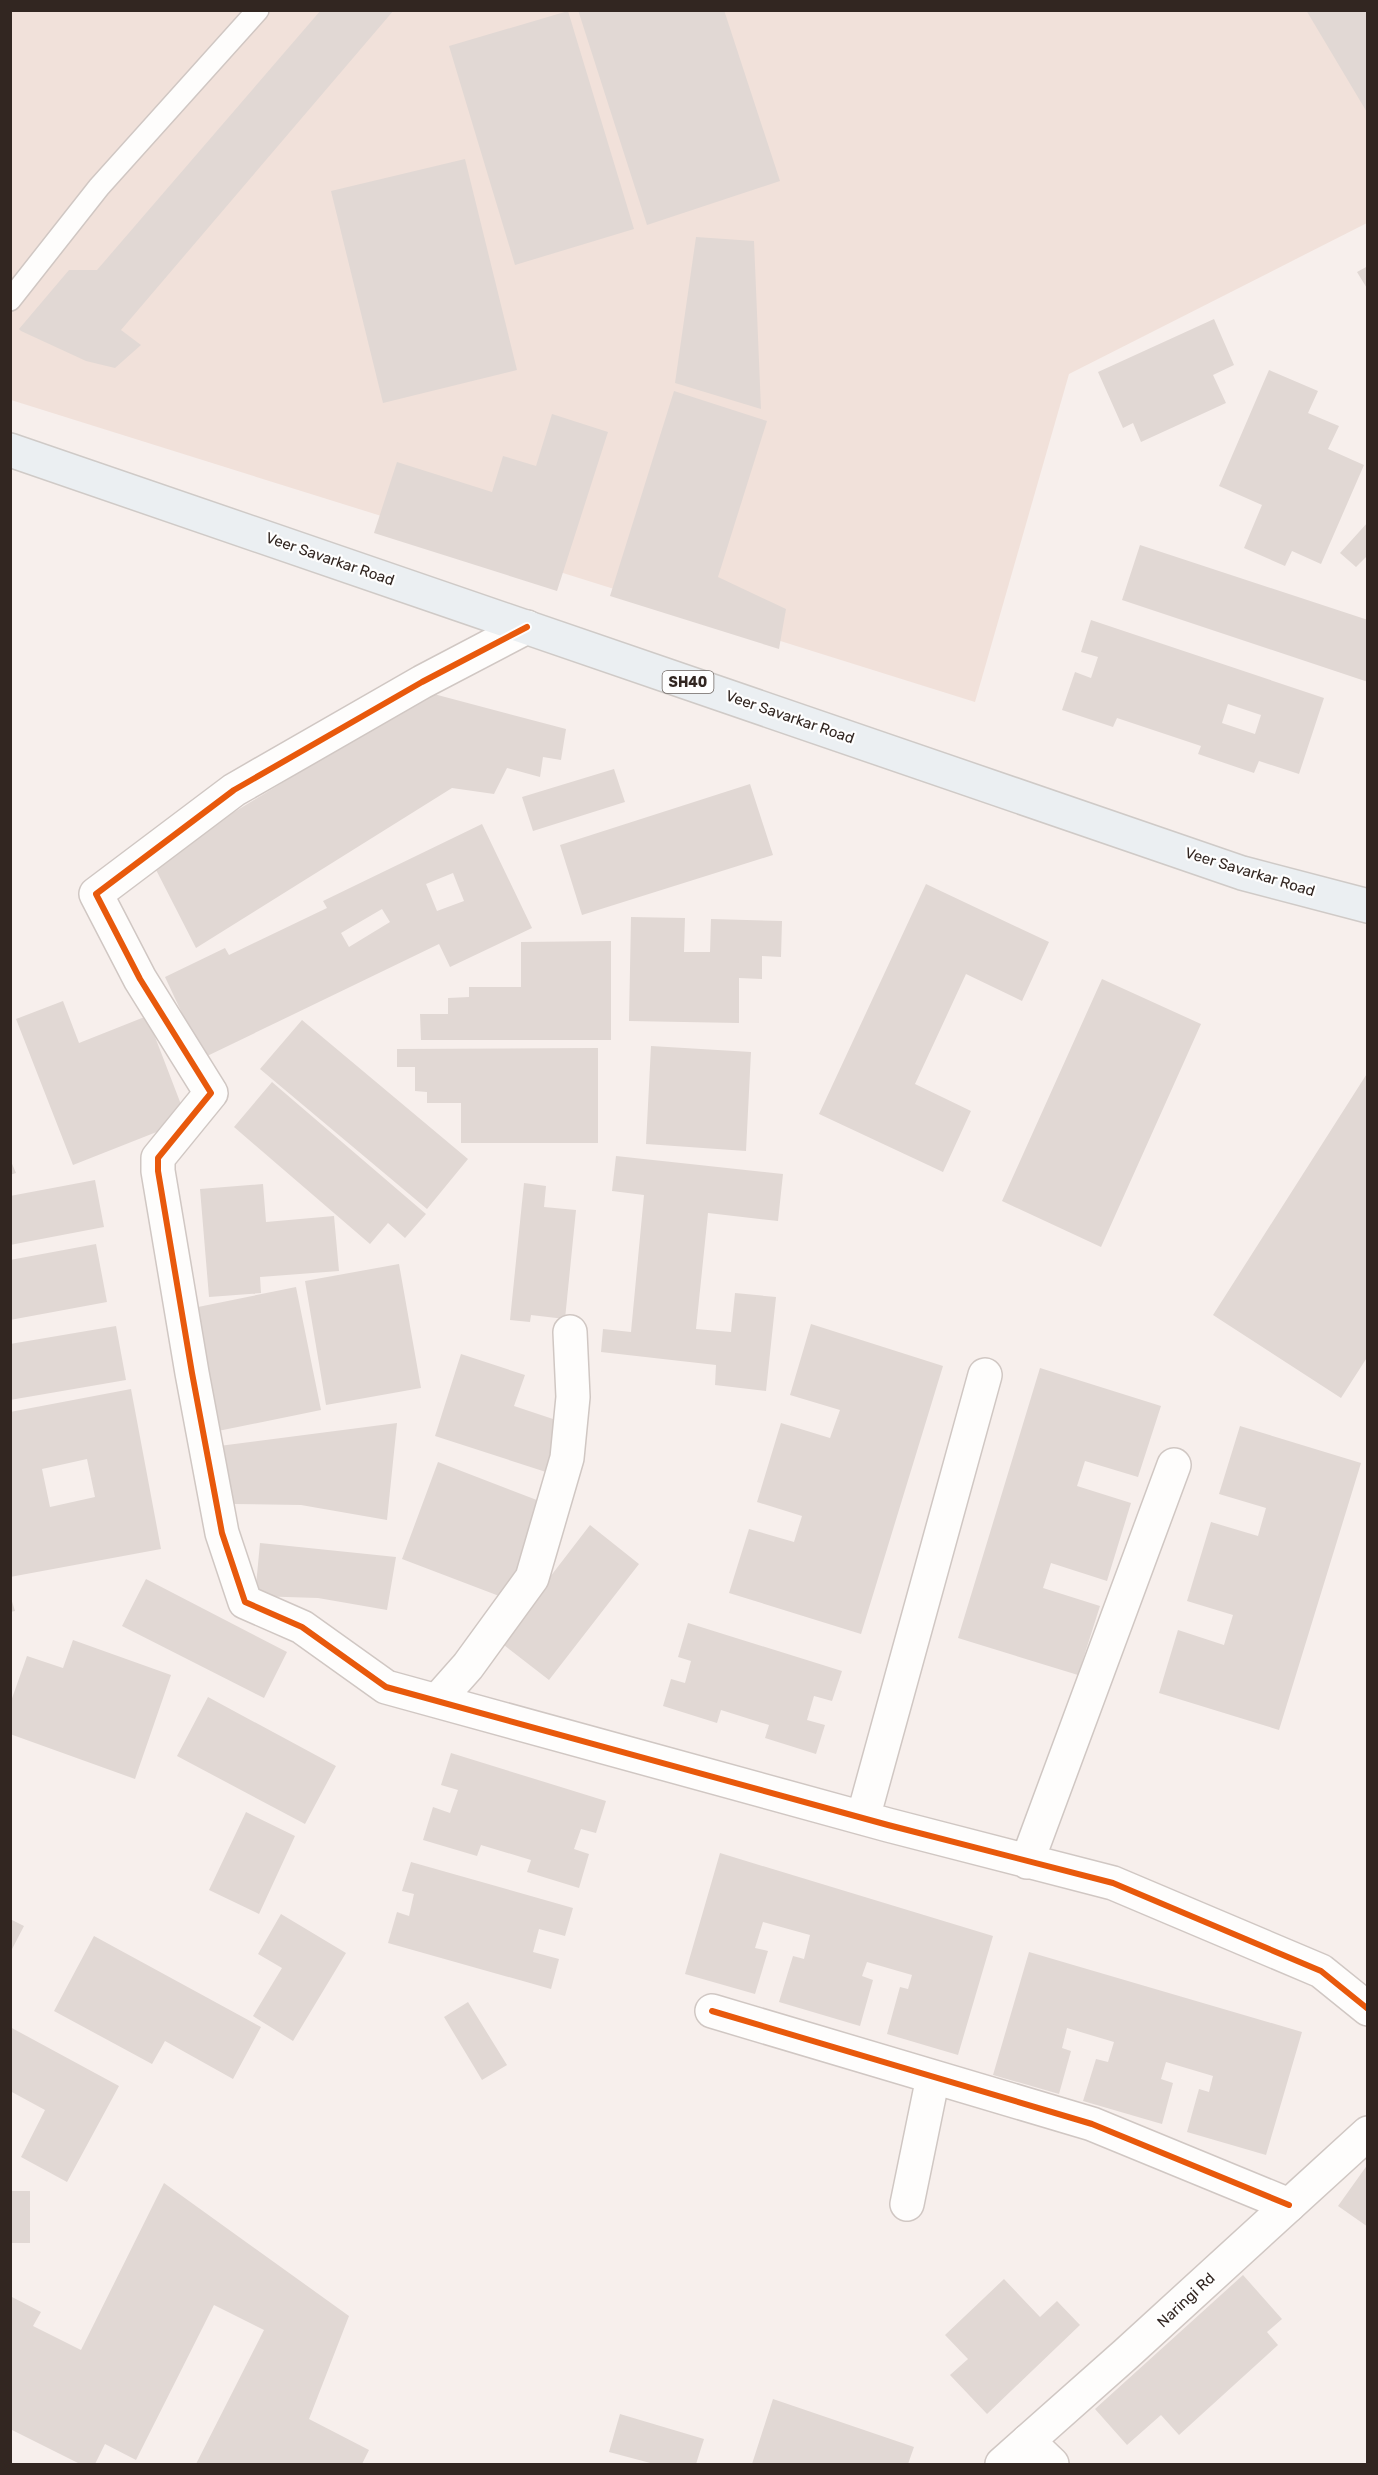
<svg xmlns="http://www.w3.org/2000/svg" width="1378" height="2475" viewBox="0 0 1378 2475" font-family="Rubik,sans-serif">
	<style>
		.built { fill: #f1e1da }
		.building { fill: #e1d8d4; fill-rule: evenodd }
		.lines { fill: none; stroke-linecap: round; stroke-linejoin: round }
		.lane-casing { stroke: #d0c7c3; stroke-width: 24 }
		.street-casing { stroke: #d0c7c3; stroke-width: 36 }
		.secondary-casing { stroke: #d0c7c3; stroke-width: 36 }
		.primary-casing { stroke: #cfcac7; stroke-width: 36 }
		.lane { stroke: #fefdfc; stroke-width: 21 }
		.street { stroke: #fefdfc; stroke-width: 33 }
		.secondary { stroke: #fefdfc; stroke-width: 33 }
		.primary { stroke: #ebeff2; stroke-width: 33 }
		.cycleway-casing { stroke: #fefefe; stroke-width: 10 }
		.cycleway { stroke: #e8590c; stroke-width: 6 }
		.labels { text-anchor: middle; dominant-baseline: central; stroke-width: 4.5; stroke-linejoin: round; paint-order: stroke }
		.shield { fill: #fefefe; stroke: #6f6763; stroke-width: 1.5 }
		.shield-label { font-size: 14px; font-weight: bold; fill: #322621 }
		.street-label { font-size: 15px; fill: #322621; stroke: #fefefe }
	</style>
	<rect width="100%" height="100%" fill="#f7efec"/>
	<!-- built -->
	<path class="built" d="M11,11H1367V223L1069,374L975,702L11,400Z"/>
	<!-- building -->
	<path class="building" d="M321,10H394L121,330L141,345L115,368L86,361L21,331L19,329L69,270H97Z
		M578,10H724L780,181L647,225Z
		M1306,10H1368V114Z
		M568,11L634,229L515,265L449,46Z
		M465,159L517,370L383,403L331,191Z
		M696,237L754,241L761,409L675,383Z
		M1368,266V290L1357,272Z
		M1214,319L1234,365L1213,375L1226,403L1141,442L1133,423L1123,428L1098,372Z
		M1269,370L1318,391L1308,413L1339,426L1328,449L1364,465L1321,564L1292,551L1285,566L1244,548L1262,505L1219,486Z
		M674,391L767,421L718,577L786,609L779,649L610,596Z
		M552,414L608,432L557,591L374,533L397,462L492,492L503,456L536,466Z
		M1368,522V555L1356,567L1340,553Z
		M1140,545L1368,620V682L1122,600Z
		M1091,620L1324,698L1299,774L1259,761L1254,773L1198,754L1201,746L1117,718L1113,727L1062,710L1075,672L1091,678L1098,657L1081,652ZM1228,704L1261,715L1255,734L1222,723Z
		M430,693L566,729L561,760L543,757L540,777L507,768L494,794L452,788L196,948L152,862Z
		M614,769L625,802L533,831L522,797Z
		M750,784L773,855L582,915L560,845Z
		M482,824L532,928L450,967L439,944L203,1058L165,977L225,948L229,955L327,908L323,901ZM453,873L464,901L437,911L426,884ZM382,909L390,922L349,947L341,933Z
		M926,884L1049,942L1022,1001L966,974L915,1084L971,1111L943,1172L819,1114Z
		M631,917L685,918L684,952H710L711,919L782,921L781,957L762,956V979L739,978V1023L629,1021Z
		M611,941V1040H421L420,1014H448V998L469,997V987H521V942Z
		M1102,979L1201,1024L1101,1247L1002,1201Z
		M63,1001L79,1043L147,1016L187,1120L73,1165L16,1019Z
		M302,1020L468,1159L427,1209L260,1069Z
		M651,1046L751,1052L746,1151L646,1144Z
		M598,1048V1143H461V1103H427V1092L415,1091V1067H397V1049Z
		M1368,1072V1356L1341,1398L1213,1315Z
		M272,1082L426,1214L405,1238L388,1223L370,1244L234,1127Z
		M616,1156L783,1174L778,1221L708,1213L696,1329L731,1332L735,1293L776,1297L766,1391L715,1385L716,1365L601,1352L603,1329L631,1332L644,1195L612,1191Z
		M10,1159L16,1173L10,1175Z
		M95,1180L104,1227L10,1245V1196Z
		M524,1183L546,1186L544,1207L576,1210L565,1319L531,1315L530,1322L510,1320Z
		M263,1184L266,1222L334,1216L339,1271L260,1277L261,1293L209,1297L200,1189Z
		M96,1244L107,1302L10,1320V1260Z
		M399,1264L421,1388L326,1405L305,1281Z
		M296,1287L321,1410L218,1431L193,1308Z
		M811,1324L943,1366L861,1634L729,1593L749,1529L794,1542L802,1516L757,1502L781,1423L830,1438L840,1410L790,1395Z
		M116,1326L126,1380L10,1400V1344Z
		M461,1354L525,1375L514,1406L565,1423L549,1473L435,1436Z
		M1040,1368L1161,1406L1138,1477L1085,1461L1077,1486L1131,1503L1107,1581L1051,1563L1043,1588L1100,1606L1078,1675L958,1638Z
		M131,1389L161,1549L10,1577V1412ZM87,1459L95,1497L50,1507L42,1469Z
		M397,1423L387,1520L301,1505L232,1504L219,1446Z
		M1240,1426L1361,1463L1279,1730L1159,1693L1178,1630L1224,1645L1233,1615L1187,1601L1211,1522L1258,1536L1266,1508L1219,1494Z
		M438,1462L542,1502L507,1599L402,1559Z
		M590,1525L639,1564L549,1680L500,1642Z
		M260,1543L396,1557L387,1610L318,1598L255,1596Z
		M146,1579L287,1652L264,1698L122,1626Z
		M10,1595L15,1611L10,1612Z
		M688,1623L842,1671L832,1701L814,1696L807,1720L825,1725L816,1754L765,1738L769,1725L721,1710L717,1723L663,1706L671,1679L685,1683L691,1661L678,1657Z
		M73,1640L171,1675L135,1779L10,1734V1704L27,1656L63,1668Z
		M208,1697L336,1766L305,1824L177,1756Z
		M451,1753L606,1801L596,1833L581,1829L574,1849L589,1854L579,1888L527,1872L531,1860L481,1845L477,1856L423,1840L433,1807L450,1813L458,1790L441,1785Z
		M246,1812L295,1836L259,1914L209,1890Z
		M720,1853L993,1936L958,2055L887,2034L900,1987L908,1989L912,1975L867,1962L862,1976L873,1980L860,2026L779,2002L793,1956L804,1959L810,1935L763,1922L755,1948L768,1951L755,1994L685,1974Z
		M411,1862L573,1908L565,1936L539,1929L533,1952L559,1959L551,1989L388,1943L397,1912L409,1916L414,1894L402,1891Z
		M281,1914L346,1953L293,2041L253,2016L282,1968L258,1954Z
		M10,1919L24,1926L10,1953Z
		M94,1936L261,2027L233,2079L165,2041L152,2064L54,2011Z
		M1029,1952L1302,2032L1266,2155L1187,2132L1199,2089L1209,2092L1213,2076L1166,2062L1161,2079L1173,2083L1162,2124L1083,2101L1096,2059L1108,2062L1114,2042L1067,2028L1062,2048L1071,2051L1059,2094L993,2075Z
		M468,2002L507,2065L482,2080L444,2017Z
		M10,2027L119,2086L67,2182L21,2157L45,2110L10,2091Z
		M1368,2164V2227L1338,2206Z
		M164,2183L349,2316L309,2419L369,2450L362,2464H196L264,2330L214,2305L136,2460L105,2444L95,2464H80L10,2429V2296L41,2312L33,2326L81,2350Z
		M10,2191H30V2243H10Z
		M1243,2275L1282,2319L1267,2332L1278,2345L1179,2435L1161,2415L1127,2445L1095,2409Z
		M1004,2279L1040,2317L1057,2301L1080,2325L987,2414L950,2375L968,2359L945,2335Z
		M773,2399L914,2447L908,2464H752Z
		M620,2414L704,2439L696,2464H654L609,2452Z"/>
	<g class="lines">
		<defs>
			<path id="lane" d="M10,300L99,187L258,10"/>
			<path id="street" d="M527,627L422,682L234,790L96,894L140,979L211,1093L158,1158V1171L192,1373L222,1533L245,1602L302,1627L386,1687L888,1825L1113,1883L1321,1971L1368,2009
				M437,1701L468,1666L532,1578L567,1458L573,1397L570,1332
				M863,1818L985,1375
				M1027,1862L1174,1465
				M712,2011L1092,2124L1289,2205
				M907,2204L933,2077
				M1028,2441L1052,2464"/>
			<path id="secondary" d="M1002,2464L1126,2354L1368,2133"/>
			<path id="primary" d="M10,450L1242,873L1368,906"/>
		</defs>
		<!-- lane casing -->
		<use href="#lane" class="lane-casing"/>
		<!-- street casing -->
		<use href="#street" class="street-casing"/>
		<!-- secondary casing -->
		<use href="#secondary" class="secondary-casing"/>
		<!-- primary casing -->
		<use href="#primary" class="primary-casing"/>
		<!-- lane -->
		<use href="#lane" class="lane"/>
		<!-- street -->
		<use href="#street" class="street"/>
		<!-- secondary -->
		<use href="#secondary" class="secondary"/>
		<!-- primary -->
		<use href="#primary" class="primary"/>
		<defs>
			<path id="cycleway" d="M527,627L422,682L234,790L96,894L140,979L211,1093L158,1158V1171L192,1373L222,1533L245,1602L302,1627L386,1687L888,1825L1113,1883L1321,1971L1368,2009
				M712,2011L1092,2124L1289,2205"/>
		</defs>
		<!-- cycleway casing -->
		<use href="#cycleway" class="cycleway-casing"/>
		<!-- cycleway -->
		<use href="#cycleway" class="cycleway"/>
	</g>
	<g class="labels">
		<!-- shield labels -->
		<rect class="shield" x="662.5" y="671" width="51" height="22" rx="4.5"/>
		<g class="shield-label">
			<text x="688" y="682">SH40</text>
		</g>
		<!-- street labels -->
		<g class="street-label">
			<text transform="translate(330 559) rotate(19)">Veer Savarkar Road</text>
			<text transform="translate(790 717) rotate(19)">Veer Savarkar Road</text>
			<text transform="translate(1250 872) rotate(17)">Veer Savarkar Road</text>
			<text transform="translate(1186 2300) rotate(-43)">Naringi Rd</text>
		</g>
	</g>
	<!-- border -->
	<rect width="1378" height="2475" fill="none" stroke="#322621" stroke-width="24"/>
</svg>
